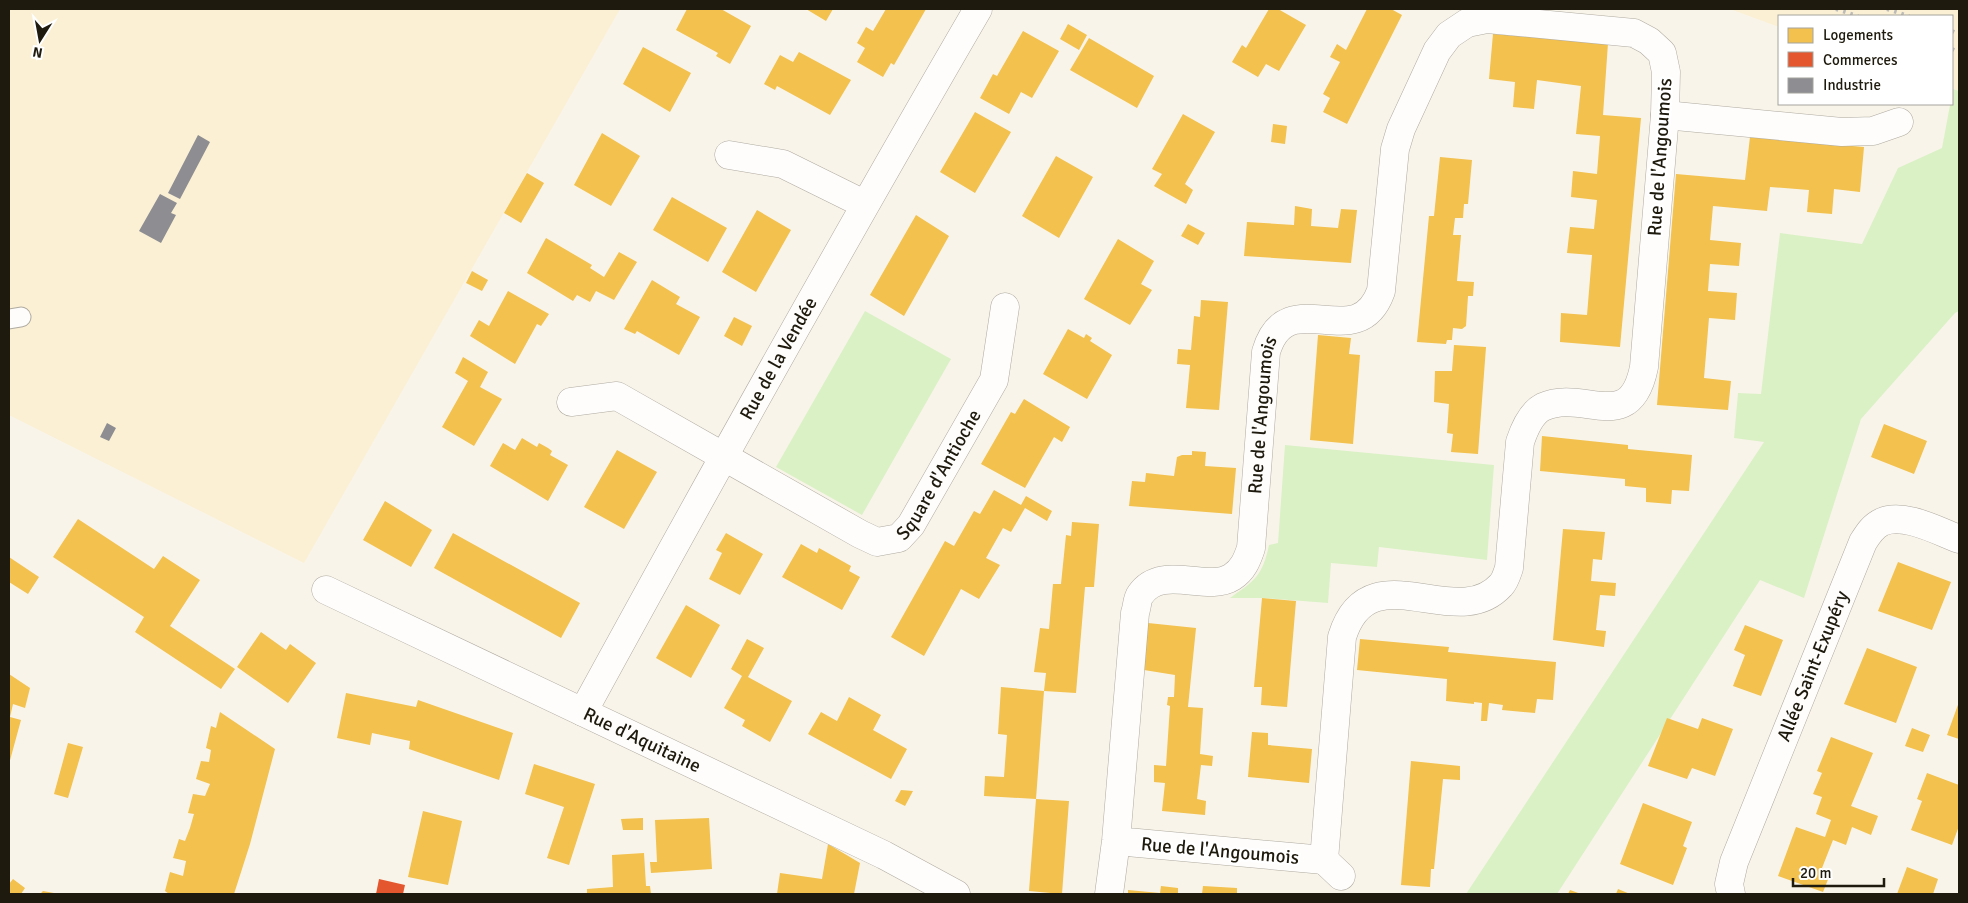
<svg xmlns="http://www.w3.org/2000/svg" width="1968" height="903" viewBox="0 0 1968 903" font-family="Signika,sans-serif">
	<style>
		.built { fill: #fbf0d4 }
		.green { fill: #daf1c6 }
		.homes { fill: #f2c14e }
		.shops { fill: #e4572e }
		.industry { fill: #8d8d92 }
		.lines { fill: none; stroke-linecap: round; stroke-linejoin: round }
		.lane-casing { stroke: #afaaa0; stroke-width: 21 }
		.street-casing { stroke: #afaaa0; stroke-width: 29 }
		.lane { stroke: #fefdfc; stroke-width: 19 }
		.street { stroke: #fefdfc; stroke-width: 28 }
		.rail { stroke: #bcbbb8; stroke-width: 4; stroke-dasharray: 2.5 5; stroke-linecap: butt }
		.labels { text-anchor: middle; dominant-baseline: central; stroke-width: 5; stroke-linejoin: round; paint-order: stroke }
		.street-label { font-size: 19px; fill: #1e1a0d; stroke: #fff }
	</style>
	<rect width="100%" height="100%" fill="#f9f4e9"/>
	<!-- built -->
	<path class="built" d="M9,9H620L304,563L9,415Z
		M1730,9H1959V91L1952,88V16H1779V27Z"/>
	<!-- green -->
	<path class="green" d="M1953,89L1959,91V311L1955,313L1861,419L1804,598L1760,580L1557,894H1466L1764,442L1734,438L1738,393L1761,394L1780,233L1862,244L1898,168L1942,148Z
		M865,311L951,359L862,515L776,467Z
		M1285,445L1494,465L1487,560L1379,547L1377,567L1331,563L1328,603L1262,598H1230C1255,580 1262,577 1269,545L1278,543Z"/>
	<!-- homes -->
	<path class="homes" d="M687,9H721L751,26L730,64L716,56L718,53L676,30Z
		M806,9H833L826,21Z
		M886,9H926L894,65L891,63L883,77L857,62L865,48L857,43L866,27L873,31Z
		M1269,9H1278L1306,25L1279,71L1266,64L1258,77L1232,62L1242,45L1246,48Z
		M1367,9H1391L1402,15L1347,124L1323,112L1330,98L1323,94L1340,62L1330,57L1337,44L1346,50Z
		M1068,24L1087,35L1079,50L1060,39Z
		M1023,31L1059,51L1032,98L1021,92L1009,114L980,98L993,74L997,76Z
		M1493,34L1608,43L1603,115L1641,118L1620,347L1560,342L1561,313L1587,315L1592,255L1567,253L1570,227L1594,229L1597,200L1571,197L1573,171L1597,174L1600,136L1576,134L1581,86L1537,80L1534,109L1513,107L1515,82L1489,79Z
		M1089,38L1154,76L1137,108L1070,70Z
		M643,47L691,73L670,112L623,84Z
		M799,52L851,80L830,115L777,86L775,90L764,84L780,55L793,62Z
		M975,112L1011,132L975,193L940,172Z
		M1183,114L1215,132L1185,184L1193,190L1186,204L1154,186L1162,174L1152,169Z
		M1273,124L1287,126L1285,144L1271,142Z
		M602,133L640,156L611,206L574,185Z
		M1750,137L1864,147L1860,192L1834,189L1832,214L1807,212L1809,190L1770,187L1767,211L1713,206L1710,240L1741,243L1739,266L1710,264L1708,291L1737,293L1735,320L1709,318L1704,378L1731,381L1728,410L1657,405L1676,174L1745,180Z
		M1056,156L1093,177L1059,238L1022,216Z
		M1440,157L1472,160L1468,204H1464L1463,218H1455L1453,235H1461L1457,281L1474,282L1473,296H1468L1466,326L1462,329L1453,328L1452,340H1447L1446,344L1417,342L1429,216H1434Z
		M527,173L544,183L521,223L504,213Z
		M672,197L727,228L708,262L653,230Z
		M1295,206L1312,209L1311,226L1338,228L1341,209L1357,210L1351,263L1244,256L1247,222L1294,225Z
		M757,210L791,230L756,292L722,272Z
		M916,215L949,236L904,316L870,295Z
		M1188,224L1205,233L1198,245L1181,236Z
		M546,238L592,265L590,268L604,277L619,252L637,262L614,300L596,291L590,302L577,295L573,301L527,273Z
		M1118,239L1154,261L1141,284L1152,290L1130,325L1084,299Z
		M472,271L488,280L482,291L466,283Z
		M652,280L680,297L676,304L700,317L679,355L637,331L635,334L624,329Z
		M508,291L549,314L541,326L537,324L515,364L470,336L479,320L489,326Z
		M1201,300L1228,302L1219,410L1186,408L1190,365L1177,364L1178,349L1191,350L1194,316L1200,317Z
		M734,317L752,326L742,346L724,336Z
		M1068,329L1084,338L1086,334L1092,338L1090,341L1112,355L1087,399L1043,374Z
		M1318,335L1351,338L1349,354L1360,355L1353,444L1310,440Z
		M1454,345L1486,347L1478,454L1451,452L1453,434L1447,433L1449,404L1434,402L1435,371H1452Z
		M463,357L488,372L480,387L502,399L474,446L442,427L468,381L455,373Z
		M1024,399L1070,427L1062,442L1054,437L1025,488L981,464L1011,412L1015,414Z
		M1884,424L1927,441L1914,474L1871,457Z
		M1542,436L1628,445V449L1692,455L1689,491L1672,490L1671,504L1646,502V488L1625,486V479L1540,471Z
		M522,438L537,447L539,443L548,448L552,451L550,455L568,465L548,501L490,466L503,443L515,450Z
		M617,450L657,472L624,529L584,507Z
		M1192,451L1206,452L1205,466L1236,468L1232,514L1129,506L1132,481L1145,482L1146,473L1174,476L1177,457L1182,455H1192Z
		M994,490L1021,505L1026,496L1052,511L1047,521L1025,508L1011,532L1003,528L986,558L1000,565L979,599L961,589L924,656L891,637L945,541L954,546L974,511L980,514Z
		M385,501L432,530L411,567L363,540Z
		M78,519L154,569L163,556L200,580L170,626L235,669L221,689L135,632L144,617L53,557Z
		M1072,522L1099,524L1094,587H1085L1076,693L1044,691L1036,799L984,796L985,776L1004,777L1007,735L998,734L1001,687L1044,691L1046,673L1034,672L1040,628L1049,629L1053,584H1061L1066,535L1071,536Z
		M1563,529L1605,532L1602,560L1593,559L1591,581L1616,583L1615,596L1600,595L1596,630L1606,631L1604,647L1553,640Z
		M453,533L580,603L561,638L434,568Z
		M726,533L763,554L740,595L709,579L722,553L716,550Z
		M801,544L817,553L819,548L851,566L849,571L860,577L842,610L782,577Z
		M9,557L39,577L28,594L9,582Z
		M1898,562L1951,582L1932,630L1878,611Z
		M1262,598L1296,601L1287,707L1261,705L1262,687H1254Z
		M686,605L720,625L691,678L656,658Z
		M1148,623L1196,628L1188,707L1203,708L1200,754L1213,756L1212,766L1201,765L1197,799L1206,801L1205,815L1162,811L1165,783L1154,782V765L1166,766L1170,706L1167,705L1168,697H1174L1175,675L1144,670Z
		M1745,625L1783,640L1761,696L1733,686L1745,655L1734,650Z
		M261,632L286,650L290,644L316,663L288,703L237,667Z
		M747,639L764,648L748,677L792,701L770,742L742,726L745,720L724,708L742,676L731,669Z
		M1360,639L1449,647L1448,652L1556,662L1553,700L1537,699L1535,713L1502,710L1503,705L1489,703L1487,721H1481L1482,703L1474,702V704L1446,701L1447,679L1357,670Z
		M1867,648L1917,667L1896,723L1844,704Z
		M9,674L30,688L25,708L13,704L10,717L21,720L9,764Z
		M346,693L416,707L418,700L513,733L499,780L409,749L410,741L372,733L370,745L337,738Z
		M849,697L881,715L873,730L907,749L891,779L808,734L821,712L837,721Z
		M1959,702V739L1947,735Z
		M220,712L275,749L250,844L234,894H169L165,891L170,872L183,876L186,861L173,858L179,839L185,841L190,828L194,814L188,813L193,794L205,796L210,784L196,779L201,761L209,762L211,750L206,748L211,726L216,728Z
		M1667,718L1698,729L1702,718L1733,729L1715,776L1692,768L1687,779L1648,766Z
		M1912,728L1930,735L1923,752L1905,746Z
		M1252,732L1268,733V745L1312,749L1309,783L1248,777Z
		M1831,737L1873,753L1851,806L1878,816L1871,835L1852,827L1846,845L1833,840L1822,868L1831,872L1823,892L1778,876L1796,827L1825,837L1831,820L1816,814L1822,797L1813,794L1822,773L1817,771Z
		M68,743L83,747L68,798L54,794Z
		M1411,761L1460,766V780L1443,779L1434,869H1431L1430,887L1401,885Z
		M534,764L595,784L569,865L547,858L564,807L525,794Z
		M1927,773L1959,785V826L1952,845L1911,830L1922,801L1917,799Z
		M901,790L913,791L905,806L895,801Z
		M1036,799L1069,801L1062,894L1029,891Z
		M1643,803L1692,822L1683,846L1687,848L1673,885L1620,864Z
		M423,811L462,821L448,885L408,877Z
		M643,818V830H623L621,819Z
		M709,818L712,869L651,873L650,862H657L655,820Z
		M828,844L860,863L854,894H777L780,873L822,879Z
		M644,853L646,886H650L651,894H587V889L613,887L612,855Z
		M1907,867L1938,879L1933,894H1897Z
		M13,879L25,888L21,894H9V884Z
		M1161,886L1178,888V894H1128V890L1160,893Z
		M1203,886L1237,888V894H1202Z
		M1618,889L1630,894H1616Z
		M1570,890L1581,894H1568Z
		M43,891L54,893V894H40Z"/>
	<!-- shops -->
	<path class="shops" d="M379,879L405,885L403,894H376Z"/>
	<!-- industry -->
	<path class="industry" d="M198,135L210,142L180,199L168,193Z
		M160,194L177,203L171,213L176,215L161,243L139,231Z
		M107,423L116,428L109,441L100,437Z"/>
	<g class="lines">
		<defs>
			<path id="lane" d="M9,319L21,317"/>
			<g id="street">
				<path d="M1665,115L1842,132L1873,131L1899,122"/>
				<path d="M729,155L783,164L864,204"/>
				<path id="s1" d="M571,402L617,396L860,534L877,542L899,538L911,525L994,380L1005,307"/>
				<path id="s2" d="M326,590L884,855L956,894"/>
				<path id="s3" d="M583,712C712,476 843,241 978,9"/>
				<path d="M1324,860L1341,876"/>
				<path id="s4" d="M1109,894L1116,841L1135,613C1137,608 1137,599 1140,595C1161,563 1207,593 1232,577C1243,570 1247,560 1251,548L1266,352C1287,280 1357,358 1381,291L1395,149L1401,129L1437,51L1449,35L1467,23L1487,19L1634,33L1649,41L1662,53L1666,72L1665,115L1644,367C1630,437 1584,388 1543,407C1531,413 1524,430 1520,442L1509,568C1507,574 1505,581 1501,585C1456,635 1369,549 1342,637L1324,860L1116,841"/>
				<path id="s5" d="M1731,894L1729,884L1734,862L1863,542C1868,534 1873,526 1882,522C1903,512 1938,531 1959,539"/>
			</g>
		</defs>
		<!-- lane casing -->
		<use href="#lane" class="lane-casing"/>
		<!-- street casing -->
		<use href="#street" class="street-casing"/>
		<!-- lane -->
		<use href="#lane" class="lane"/>
		<!-- street -->
		<use href="#street" class="street"/>
		<!-- rail -->
		<path class="rail" d="M1836,9L1858,16
			M1887,9L1909,16
			M1952,31L1959,34
			M1952,49L1959,52"/>
	</g>
	<g class="labels">
		<!-- street labels -->
		<g class="street-label">
			<text transform="translate(1660 157) rotate(-86)">Rue de l'Angoumois</text>
			<text stroke="none"><textPath href="#s3" startOffset="404">Rue de la Vendée</textPath></text>
			<text stroke="none"><textPath href="#s4" startOffset="568">Rue de l'Angoumois</textPath></text>
			<text stroke="none"><textPath href="#s1" startOffset="442">Square d'Antioche</textPath></text>
			<text stroke="none"><textPath href="#s5" startOffset="244">Allée Saint-Exupéry</textPath></text>
			<text stroke="none"><textPath href="#s2" startOffset="350">Rue d'Aquitaine</textPath></text>
			<text transform="translate(1220 851) rotate(5)">Rue de l'Angoumois</text>
		</g>
	</g>
	<!-- border -->
	<rect width="1968" height="903" fill="none" stroke="#1e1a0d" stroke-width="20"/>
	<!-- legend -->
	<rect x="1778" y="15" width="175" height="90" fill="#ffffff" stroke="#a5a39e"/>
	<rect x="1788" y="28" width="25" height="15" fill="#f2c14e" stroke="#a5a39e"/>
	<text x="1823" y="40" font-size="15" fill="#1e1a0d">Logements</text>
	<rect x="1788" y="52" width="25" height="15" fill="#e4572e" stroke="#a5a39e"/>
	<text x="1823" y="65" font-size="15" fill="#1e1a0d">Commerces</text>
	<rect x="1788" y="78" width="25" height="15" fill="#8d8d92" stroke="#a5a39e"/>
	<text x="1823" y="90" font-size="15" fill="#1e1a0d">Industrie</text>
	<!-- north arrow -->
	<g transform="translate(40 40) rotate(191)" stroke="#ffffff" stroke-width="4" paint-order="stroke">
	<path d="M0-4L9 19L0 12L-9 19Z" fill="#1e1a0d"/>
	<text y="-8" font-size="14" font-weight="bold" text-anchor="middle" fill="#1e1a0d">N</text>
	</g>
	<!-- scale -->
	<path d="M1793 878v8h91v-8" fill="none" stroke="#1e1a0d" stroke-width="2.5"/>
	<text x="1800" y="878" font-size="15" fill="#1e1a0d" stroke="#ffffff" stroke-width="4" paint-order="stroke">20 m</text>
</svg>
